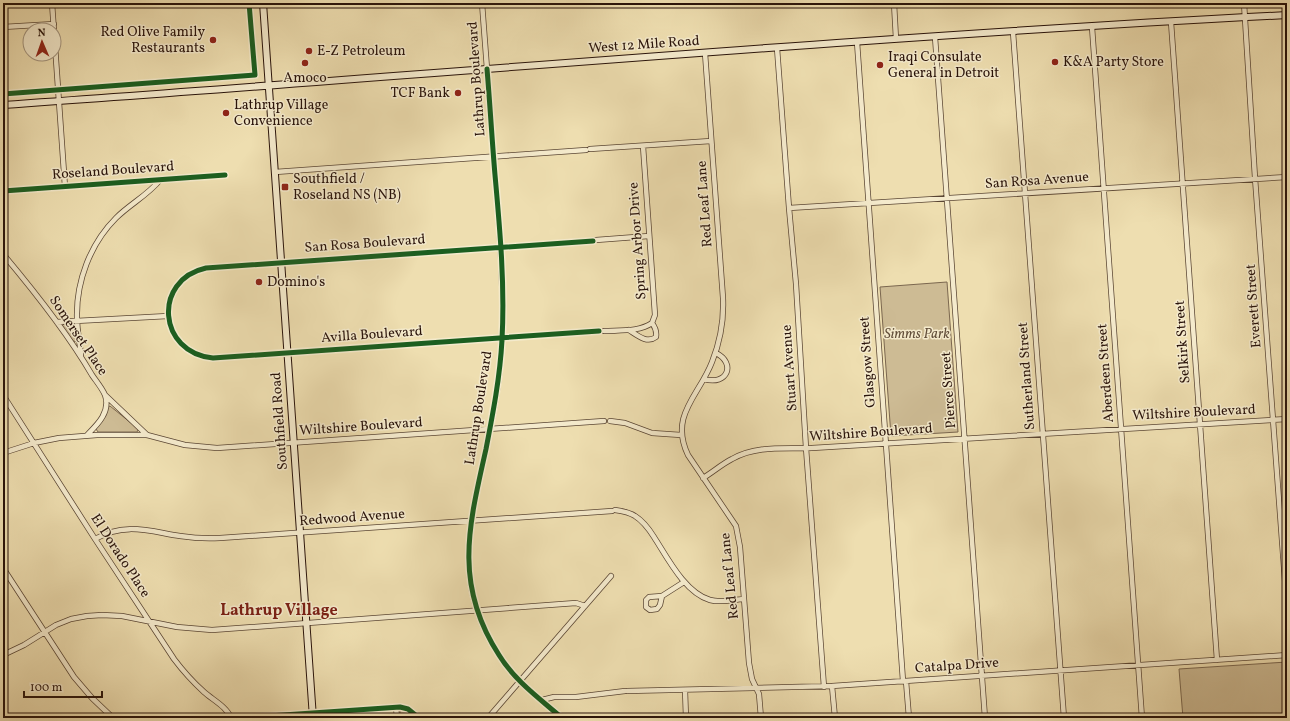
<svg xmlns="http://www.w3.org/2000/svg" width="1290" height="721" viewBox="0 0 1290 721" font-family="Vollkorn,serif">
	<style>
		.green { fill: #cdbb94; stroke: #7b674f }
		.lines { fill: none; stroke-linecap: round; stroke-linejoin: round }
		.minor-casing { stroke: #5a4634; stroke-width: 6 }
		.secondary-casing { stroke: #29130a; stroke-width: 8 }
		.minor { stroke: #f4eacc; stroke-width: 4.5 }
		.secondary { stroke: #f4eacc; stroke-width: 6 }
		.cycleway-casing { stroke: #f4eacc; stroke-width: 8 }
		.cycleway { stroke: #1b5e20; stroke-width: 5 }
		.poi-dot { fill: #8f2418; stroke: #f4eacc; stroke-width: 1.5 }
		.labels { text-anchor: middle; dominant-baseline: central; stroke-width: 3; stroke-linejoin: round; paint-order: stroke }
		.poi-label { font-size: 14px; fill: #29130a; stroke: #f4eacc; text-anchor: start }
		.street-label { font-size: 14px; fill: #29130a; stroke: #f4eacc }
		.park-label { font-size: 14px; font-style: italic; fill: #624e3a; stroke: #f4eacc }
		.quarter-label { font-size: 16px; font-weight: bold; fill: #7a1f14; stroke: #f4eacc }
	</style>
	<rect width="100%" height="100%" fill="#eedeb0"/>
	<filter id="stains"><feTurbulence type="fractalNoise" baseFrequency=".005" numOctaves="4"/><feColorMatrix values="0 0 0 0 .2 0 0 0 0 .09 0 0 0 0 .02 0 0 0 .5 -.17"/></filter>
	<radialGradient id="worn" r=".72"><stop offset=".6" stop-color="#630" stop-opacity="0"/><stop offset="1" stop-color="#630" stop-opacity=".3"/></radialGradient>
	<!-- green -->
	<path class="green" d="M947,282L958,432L891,436L880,287Z
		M65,323L72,324L75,325L77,342L73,341L62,326Z
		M110,406L136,427L138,430L137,432H98L96,429L103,420L108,407Z
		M1287,662V718H1183L1179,669Z
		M401,709L406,711L414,718H400V711Z"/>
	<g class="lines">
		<defs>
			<path id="minor" d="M52,3L65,187
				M482,3C486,56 490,108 494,161C499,225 505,289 501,353C499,393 489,433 481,472C472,512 464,551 472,592C479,625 496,656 519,681C532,694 548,705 562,718
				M894,3L896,39
				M1244,3L1255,178L1287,608
				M1171,22L1217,660
				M3,27L54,24
				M1092,27L1142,718
				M1013,32L1064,718
				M935,37L985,718
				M857,42L903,681
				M777,48L789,208L796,284L806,448L824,687
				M705,53L723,298C724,320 720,342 712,362C699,396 669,415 688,455L736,526L740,547L749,663L752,679L759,694L761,718
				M643,146L655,315L652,323
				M590,149L711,141
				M275,172L586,150
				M3,191L225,175
				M789,208L1287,177
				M596,240L649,236
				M593,241L206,268C152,280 158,353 213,358L599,331
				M3,254C35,292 67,332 92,375C96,381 102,388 105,395C111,412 97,425 87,435
				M57,322L168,316
				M629,330C637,335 647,344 656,337C657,331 655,327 652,323
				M604,331C620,330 639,332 652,323
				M81,355C80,343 77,331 77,318C76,282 90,244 116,218C130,204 148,195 160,180
				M704,379C728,386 736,363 716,353
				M3,395L95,539L174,659C183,671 193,682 204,692C213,700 227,707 231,718
				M105,395L147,435
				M610,421L625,423L652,433L681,435
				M3,453L34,443L59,438L97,435H147L185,445L217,448L604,421
				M703,478C713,472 722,464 732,459C756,445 785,449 812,448L1287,419
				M615,510C622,511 629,512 635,516C643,521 649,529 654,537C667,557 685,593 710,600C721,603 732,600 743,599
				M95,539C125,522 148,531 180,536C193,538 206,539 220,538L612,511
				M3,568L74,677L92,698L113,718
				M662,596L660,605L657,609L650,610L646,607V600L649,597L662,596L684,582
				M3,655L24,645L56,625L71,619L87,616L102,615L122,616L177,627L212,630L576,603L585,606
				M906,681L909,718
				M832,686L835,718
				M685,690L686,718
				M627,691L832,686L1287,655
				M542,700L554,697H576L625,691
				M396,707L397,718
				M238,718L400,707L408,709L419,718
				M488,718L611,576"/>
			<path id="secondary" d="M263,3L313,718
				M3,105C431,75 858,37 1287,15"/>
		</defs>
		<!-- minor casing -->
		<use href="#minor" class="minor-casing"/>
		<!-- secondary casing -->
		<use href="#secondary" class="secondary-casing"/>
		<!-- minor -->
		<use href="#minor" class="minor"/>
		<!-- secondary -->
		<use href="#secondary" class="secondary"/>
		<defs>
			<path id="cycleway" d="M487,69C490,104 492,140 495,175C500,230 505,285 502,340C500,377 493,413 486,449C469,525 453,584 499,655C515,681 539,698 562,718
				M3,94L255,75L249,3
				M3,191L225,175
				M593,241L206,268C152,280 158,353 213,358L599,331
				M238,718L400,707L408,709L419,718"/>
		</defs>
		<!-- cycleway casing -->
		<use href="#cycleway" class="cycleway-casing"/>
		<!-- cycleway -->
		<use href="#cycleway" class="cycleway"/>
	</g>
	<!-- markers -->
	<g class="poi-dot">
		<circle cx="213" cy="40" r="4"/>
		<circle cx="309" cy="51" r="4"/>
		<circle cx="1055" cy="62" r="4"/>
		<circle cx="305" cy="63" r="4"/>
		<circle cx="880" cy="65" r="4"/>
		<circle cx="458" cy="93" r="4"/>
		<circle cx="226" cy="113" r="4"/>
		<rect x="281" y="183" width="8" height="8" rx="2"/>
		<circle cx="259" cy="282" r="4"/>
	</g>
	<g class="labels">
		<!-- poi labels -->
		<g class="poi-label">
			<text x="205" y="32" text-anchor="end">Red Olive Family<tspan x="205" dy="16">Restaurants</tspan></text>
			<text x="317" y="51">E-Z Petroleum</text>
			<text x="888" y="57">Iraqi Consulate<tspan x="888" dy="16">General in Detroit</tspan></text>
			<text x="1063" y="62">K&amp;A Party Store</text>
			<text x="305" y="78" text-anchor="middle">Amoco</text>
			<text x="450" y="93" text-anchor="end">TCF Bank</text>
			<text x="234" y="105">Lathrup Village<tspan x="234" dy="16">Convenience</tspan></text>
			<text x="293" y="179">Southfield /<tspan x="293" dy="16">Roseland NS (NB)</tspan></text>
			<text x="267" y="282">Domino's</text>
		</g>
		<!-- street labels -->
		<g class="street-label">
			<text transform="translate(644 45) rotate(-4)">West 12 Mile Road</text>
			<text transform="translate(477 79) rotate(-94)">Lathrup Boulevard</text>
			<text transform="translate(113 171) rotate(-4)">Roseland Boulevard</text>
			<text transform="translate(1037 181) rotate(-4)">San Rosa Avenue</text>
			<text transform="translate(705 204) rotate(-94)">Red Leaf Lane</text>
			<text transform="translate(638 241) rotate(-94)">Spring Arbor Drive</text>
			<text transform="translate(365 244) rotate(-4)">San Rosa Boulevard</text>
			<text transform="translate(1254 306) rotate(-94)">Everett Street</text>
			<text transform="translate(372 335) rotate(-4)">Avilla Boulevard</text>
			<text transform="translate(78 336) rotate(56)">Somerset Place</text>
			<text transform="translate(1183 342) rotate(-94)">Selkirk Street</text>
			<text transform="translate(868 362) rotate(-94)">Glasgow Street</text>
			<text transform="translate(790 368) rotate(-94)">Stuart Avenue</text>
			<text transform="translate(1106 373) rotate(-94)">Aberdeen Street</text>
			<text transform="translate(1027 376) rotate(-94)">Sutherland Street</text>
			<text transform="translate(949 390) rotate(-94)">Pierce Street</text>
			<text transform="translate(479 408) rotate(-81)">Lathrup Boulevard</text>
			<text transform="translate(1194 413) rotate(-3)">Wiltshire Boulevard</text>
			<text transform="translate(280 421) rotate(-94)">Southfield Road</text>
			<text transform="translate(361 427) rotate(-4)">Wiltshire Boulevard</text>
			<text transform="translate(871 433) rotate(-4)">Wiltshire Boulevard</text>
			<text transform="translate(352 518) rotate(-4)">Redwood Avenue</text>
			<text transform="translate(120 556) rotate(57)">El Dorado Place</text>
			<text transform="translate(730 576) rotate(-96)">Red Leaf Lane</text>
			<text transform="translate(957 666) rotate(-4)">Catalpa Drive</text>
		</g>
		<!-- park labels -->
		<g class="park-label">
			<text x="917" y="334">Simms Park</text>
		</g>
		<!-- quarter labels -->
		<g class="quarter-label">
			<text x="279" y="611">Lathrup Village</text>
		</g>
	</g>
	<!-- margin -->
	<rect width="1290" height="721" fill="none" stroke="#eedeb0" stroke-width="16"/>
	<rect x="4" y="4" width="1282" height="713" fill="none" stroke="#29130a" stroke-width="2"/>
	<rect x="8" y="8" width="1274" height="705" fill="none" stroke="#29130a"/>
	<!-- north arrow -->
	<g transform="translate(42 42) rotate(358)"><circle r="19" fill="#f4eacc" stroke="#a3947e"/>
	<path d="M0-3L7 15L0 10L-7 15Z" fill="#8f2418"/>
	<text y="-6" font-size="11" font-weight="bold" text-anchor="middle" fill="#29130a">N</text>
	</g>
	<!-- scale -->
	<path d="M24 691v6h78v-6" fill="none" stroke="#29130a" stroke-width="2"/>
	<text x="30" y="691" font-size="12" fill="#29130a" stroke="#f4eacc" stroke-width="3" paint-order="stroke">100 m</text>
	<rect width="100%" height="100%" filter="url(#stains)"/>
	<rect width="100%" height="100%" fill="url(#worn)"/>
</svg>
